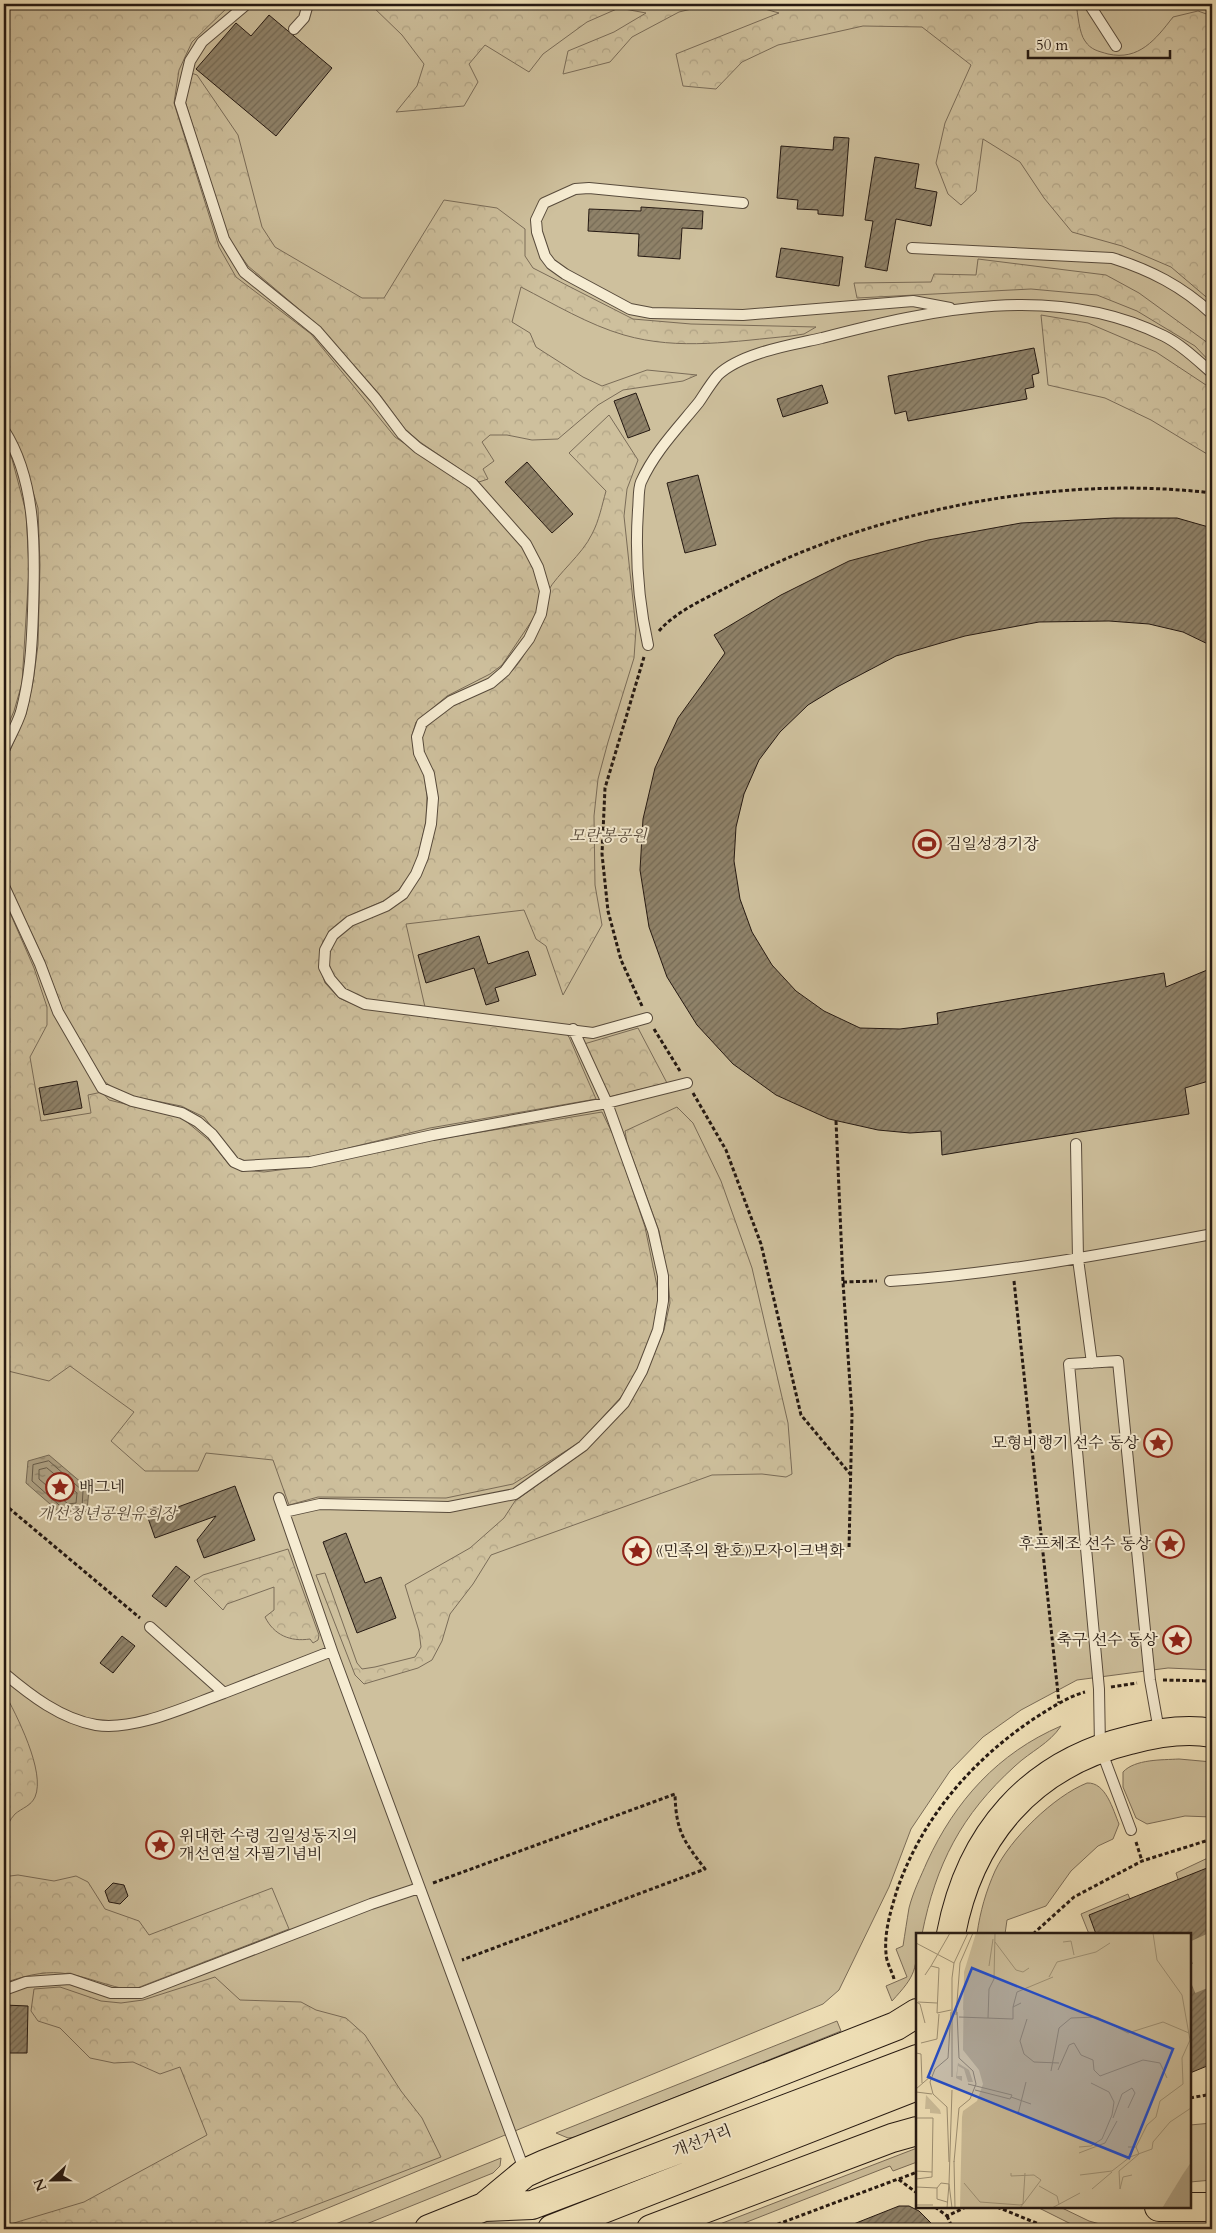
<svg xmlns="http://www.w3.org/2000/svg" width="1216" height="2233" viewBox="0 0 1216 2233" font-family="Cardo,'Noto Serif KR',serif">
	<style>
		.green { fill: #cec09d; stroke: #7a6c58 }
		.forest { fill: url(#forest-crowns); stroke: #7a6c58 }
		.water { fill: url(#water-ripples); stroke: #766954 }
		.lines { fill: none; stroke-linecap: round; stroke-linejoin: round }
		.shore { stroke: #685c49; stroke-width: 1 }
		.building { fill: url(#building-hatch); stroke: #251912 }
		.primary-tunnel { stroke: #c8ba98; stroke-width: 28; stroke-dasharray: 28 14; stroke-linecap: butt }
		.lane-casing { stroke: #584b3c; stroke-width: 12 }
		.primary-casing { stroke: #251912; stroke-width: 30 }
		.path { stroke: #251912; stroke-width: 3; stroke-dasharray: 4 2.5; stroke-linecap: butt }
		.lane { stroke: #f6ecd2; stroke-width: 10 }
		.primary { stroke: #f1e2b9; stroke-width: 28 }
		.labels { text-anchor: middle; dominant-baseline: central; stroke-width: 4; stroke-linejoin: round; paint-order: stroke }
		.park-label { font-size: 16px; font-style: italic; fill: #584b3c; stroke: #f6ecd2 }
		.poi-label { font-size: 16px; fill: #251912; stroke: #f6ecd2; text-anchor: start }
		.street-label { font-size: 16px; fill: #251912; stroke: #f6ecd2 }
		.inset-road { fill: none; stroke: #9f9276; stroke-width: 1 }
		.view { fill: #1d4ed8; fill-opacity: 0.15; stroke: #1d4ed8; stroke-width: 2.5 }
		.inset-edge { fill: none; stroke: #251912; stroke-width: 2.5 }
	</style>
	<defs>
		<pattern id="forest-crowns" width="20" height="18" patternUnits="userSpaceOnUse" patternTransform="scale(1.25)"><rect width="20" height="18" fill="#cec09d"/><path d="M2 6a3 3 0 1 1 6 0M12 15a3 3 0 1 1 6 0" fill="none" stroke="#b1a486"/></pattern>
		<pattern id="water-ripples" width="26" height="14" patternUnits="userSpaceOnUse" patternTransform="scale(1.25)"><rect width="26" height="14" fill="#ac9e80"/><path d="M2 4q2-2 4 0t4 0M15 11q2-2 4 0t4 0" fill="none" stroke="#8c8067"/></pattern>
		<pattern id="building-hatch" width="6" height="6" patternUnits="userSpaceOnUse" patternTransform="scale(1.25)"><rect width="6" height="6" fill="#8f8269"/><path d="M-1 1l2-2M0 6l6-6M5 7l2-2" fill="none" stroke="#756a55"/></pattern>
	</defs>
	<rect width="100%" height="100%" fill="#f1e2b9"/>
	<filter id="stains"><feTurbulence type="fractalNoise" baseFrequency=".004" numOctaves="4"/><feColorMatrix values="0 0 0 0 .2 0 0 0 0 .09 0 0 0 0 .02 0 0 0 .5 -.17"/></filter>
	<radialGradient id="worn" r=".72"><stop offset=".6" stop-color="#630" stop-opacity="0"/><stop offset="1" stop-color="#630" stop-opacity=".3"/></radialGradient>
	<!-- green -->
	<path class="green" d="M4,4H1212V1670L1168,1668L1077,1680L1021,1710L983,1737L950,1771L911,1829L889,1887L839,1990L823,2004L277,2229H4Z
		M1061,1726C1049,1744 1031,1751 1015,1766C961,1815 936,1864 922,1934H917C917,1970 916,1975 892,2001L886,1986L907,1977L896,1949L903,1946C905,1933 907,1920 909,1908C913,1892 921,1876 927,1862C955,1801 998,1753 1061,1726Z
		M1179,1759L1212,1762V1817L1185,1816L1147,1824L1136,1818L1123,1787V1772C1135,1759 1162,1760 1179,1759Z
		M1087,1783C1106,1782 1113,1810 1119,1824L1113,1839L1098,1846L1071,1871L1046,1906L1007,1920L1005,1934H977C980,1912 986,1891 995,1871C1010,1839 1054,1796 1087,1783Z
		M1212,1856V1881L1210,1875L1181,1888L1176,1873Z
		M1128,1894L1133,1907L1103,1921L1108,1934H1089L1081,1914Z
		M837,2021L841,2031L576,2137L568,2138L556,2133Z
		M1212,2123V2180L1190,2182V2125Z
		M917,2148V2162L893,2171L890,2166L729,2229H707Z
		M501,2158L500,2166L493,2173L354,2229H323Z
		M1037,2207H1060L1089,2221L1118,2229H1081Z"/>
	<!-- forest -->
	<path class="forest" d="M4,4H231L192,42L179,70L174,103L219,247L236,277L311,334L395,437L469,487L522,547L535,568L541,590L537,613L502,665L490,674L447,696L416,722L412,735L414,754L424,774L427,796L426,821L418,857L411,873L398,891L386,900L353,914L335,926L323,941L320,953V968L325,983L339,998L362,1008L562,1030L569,1037L596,1099L430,1128L307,1158L243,1161L236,1158L204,1117L181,1106L131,1096L114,1089L104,1081L63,1011L44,960L4,874V764L26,714L33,682L38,645L40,565L38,508L21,453L4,421Z
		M370,4H712L679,12L632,37L610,62L563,74L568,51L614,32L646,13L619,8L587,22L543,54L529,72L485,45L469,64L478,82L464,106L396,112L417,86L424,64L402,35Z
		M747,4H1076C1078,14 1079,33 1085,41C1091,50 1098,51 1108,54C1139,61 1156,39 1173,17L1198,11L1212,16V302L1171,267L1122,246L1072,232L1044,198L1020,162L983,139L976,191L961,205L948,194L936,163L945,123L971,65L922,27L863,26L778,45L742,62L716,89L683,86L676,54L779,13Z
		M191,73L197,75L238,135L262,227L275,247L362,298H384L444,200L497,208L525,229V256L533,268L633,319L691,324L816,327L804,334L791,336C735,341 679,351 624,335C589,325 554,304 521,287L512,322L530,333L536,347L583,377L602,386L647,370L697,375L683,381L623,390L598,405L558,439L532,440L507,435H490L482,442L494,461L483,469L488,479L479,482L420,442L405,429L380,395L319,326L248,266L227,236L185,101Z
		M978,259L1106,275L1139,293L1212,346V364L1195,346L1137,311L1097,295L1031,289L857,298L854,283L931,282L934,274L976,275Z
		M1041,315L1088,323L1156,352L1212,389V457L1151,420L1105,398L1048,385Z
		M609,415L638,460L627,489L624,516L636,629L634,658L608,742L598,779L594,816L595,885L602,925L563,995L546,946L536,939L524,910L406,924L425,1007C392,1003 340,1006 330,967C327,957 329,945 336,938C355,919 382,909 406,896L437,801C438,778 420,754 422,735C425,708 492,693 510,673C535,648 534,620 548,591C558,573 582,555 592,534C599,521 602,505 606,491L569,453Z
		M4,439L12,459L26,512L29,569L22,683L14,711L4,734Z
		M4,899L34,968L47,1007V1025L30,1057L41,1121L91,1113L88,1095L102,1092L109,1100L182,1118L211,1142L230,1166L245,1170L264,1172L310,1166L433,1140L602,1112L616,1141L645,1227L659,1296L656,1323L638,1371L621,1397L580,1442L513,1484L446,1498L318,1497L289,1505L273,1460L206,1453L198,1471H145L111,1441L134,1412L70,1366L49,1381L4,1370Z
		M638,1028L667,1083L609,1097L584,1044Z
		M677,1107L693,1123L721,1181L752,1268L788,1423L792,1474L786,1477L762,1474L712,1475L491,1555L473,1584L450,1614L442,1641L432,1660L418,1668L364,1684L355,1675L316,1575L325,1573L357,1663L362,1669L375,1667L415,1657L421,1647L419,1631L405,1585L470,1548L504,1518L515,1501L585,1451L627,1406L643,1378L664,1330L670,1303L668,1278L659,1231L627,1143L625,1131Z
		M288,1549L319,1635L318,1640L313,1643L310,1639C290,1642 274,1635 265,1617L274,1610V1587L227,1604L223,1610L194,1581L203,1575Z
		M4,1692C16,1714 46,1772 35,1797C31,1806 22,1808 15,1814C10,1819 6,1828 4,1834Z
		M18,1875L54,1881L76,1876L88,1882L105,1909L139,1921L149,1935L272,1888L289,1929L132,1990C108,1987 85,1975 61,1973C42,1971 21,1977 4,1983V1881L10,1876Z
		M215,1977L240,2000L301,2002L316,2010L346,2018L365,2035L401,2091L422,2118L441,2157L253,2229H4V2226L84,2202L207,2135L180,2067L160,2074L133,2062L114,2063L90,2058L60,2028L38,2021L31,2011L34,1989L60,1987L101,2001L121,2003L143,2000Z"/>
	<!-- water -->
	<path class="water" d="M49,1455L89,1489L87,1511L66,1518L26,1483L28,1461Z"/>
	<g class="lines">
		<!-- shore -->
		<path class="shore" d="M49,1461L83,1491L82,1507L67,1512L32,1481L33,1465Z
			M47,1468L77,1493L76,1503L68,1504L39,1479V1470Z"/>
	</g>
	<!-- building -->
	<path class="building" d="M269,15L332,68L276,136L196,69L236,23L251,36Z
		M834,137L849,138L843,216L818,214V210L797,209L798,200L777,198L781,146L833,150Z
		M875,157L919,164L915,188L937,192L931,226L896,219L887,271L865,267L873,221L865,220Z
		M641,207L703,211L702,229L682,228L680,259L638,256L639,234L588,231L589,209L641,211Z
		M781,248L843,257L839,286L776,277Z
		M1034,348L1039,373L1032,375L1034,387L1025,389L1027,399L908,421L906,411L895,414L888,376Z
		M822,385L828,403L783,417L777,399Z
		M636,393L650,430L628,438L614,401Z
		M527,462L573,514L552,533L505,482Z
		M698,475L716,545L685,553L667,483Z
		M1114,518H1177L1212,528V646L1183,632L1149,624L1109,621L1039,622L965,636L896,656L839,686L808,705L780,732L759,760L744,794L736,827L734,861L740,899L752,932L772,965L796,991L824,1011L860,1028L900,1029L938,1024L937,1013L1164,973L1166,987L1212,968V1080L1185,1088L1189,1114L942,1155L941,1131L910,1133L878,1130L829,1119L776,1095L733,1064L697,1025L667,977L649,927L640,870L643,819L655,768L678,718L725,653L714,635L781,595L849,561L928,540L1021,523Z
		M479,936L488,964L528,951L536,975L495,988L499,1001L486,1005L474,968L426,983L418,955Z
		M77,1081L82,1108L44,1115L39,1088Z
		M235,1486L255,1540L204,1558L197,1540L216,1516L155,1538L148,1518Z
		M346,1533L365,1583L381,1577L396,1618L357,1633L323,1542Z
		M176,1566L190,1577L166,1607L152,1596Z
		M122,1636L135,1646L113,1673L100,1663Z
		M1212,1866V2064L1190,2073V1934H1096L1089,1915Z
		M113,1883L124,1885L128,1896L120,1904L109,1902L105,1891Z
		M4,2005L28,2006L27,2053H4Z
		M899,2206H909L919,2211L937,2229H841Z"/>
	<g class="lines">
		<!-- primary-tunnel -->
		<path class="primary-tunnel" d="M1190,1957L1212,1947
			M1190,1980L1212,1971"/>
		<defs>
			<path id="lane" d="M247,4L202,42L190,61L180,103L224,239L244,272L317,331L375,398L402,434L418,448L473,484L526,544L538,567L545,591L541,614L529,639L505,671L491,683L451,701L422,723L417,737L419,753L429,774L433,798L431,824L423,857L416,874L403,894L386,906L350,921L333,935L325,950L324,967L330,979L342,993L365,1004L593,1033L647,1018
				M1089,4L1116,46
				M294,29L304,18L308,4
				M743,203L589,188L575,189L544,203L536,220L537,232L545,256L551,264L565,274L630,309L651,313L743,315L913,301L950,308
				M912,248L1112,258C1150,270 1182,286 1212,314
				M4,430C37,481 35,552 33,611C32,645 30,679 21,712C17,725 9,738 4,750
				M648,645C638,600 635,556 638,510C639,501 638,489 641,482C655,451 678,428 699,402C705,393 711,383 718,375C741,353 791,345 822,338C933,309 1056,282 1164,336C1182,345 1197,360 1212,373
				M4,886L40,964L58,1012L102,1088L132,1101L182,1113L198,1122L212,1134L234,1162L243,1166L310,1162L433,1135L607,1103L687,1083
				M1076,1144L1078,1259L1092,1363
				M890,1281C999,1274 1105,1254 1212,1234
				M279,1498L332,1651
				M284,1512L320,1504L449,1507L515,1494L583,1446L624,1403L642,1371L658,1330L663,1301V1276L653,1231L607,1103L573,1029
				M150,1627L224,1693L332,1651C396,1825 462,1998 525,2172
				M4,1673C30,1695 61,1719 96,1725C136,1731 187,1706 224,1693
				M1131,1830L1100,1747L1099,1689L1069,1364L1118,1361L1150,1680L1159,1731
				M4,1990L26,1982L70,1979L111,1993H141L371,1904L419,1888"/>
			<path id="primary" d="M951,1934C970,1835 1030,1764 1130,1740C1156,1733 1185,1728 1212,1733
				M484,2207L532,2205L917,2059
				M1159,2207H1212
				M429,2229L484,2207L525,2173L545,2164L896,2026L917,2013
				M552,2229L917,2086
				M651,2229L892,2138L917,2131"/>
		</defs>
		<!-- lane casing -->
		<use href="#lane" class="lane-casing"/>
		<!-- primary casing -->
		<use href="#primary" class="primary-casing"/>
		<!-- path -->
		<path class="path" d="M659,631C676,611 707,598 729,586C870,511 1053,474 1212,493
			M642,1006L621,960L608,911L602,854L605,788L644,657
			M654,1029L680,1071
			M693,1093L726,1150L761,1244L801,1415L851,1475
			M836,1121L843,1282L852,1414L849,1549
			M1014,1281L1059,1703
			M843,1282L877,1281
			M4,1504L140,1618
			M1163,1680L1212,1681
			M1111,1687L1137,1683
			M1136,1842L1142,1861
			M433,1883L675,1794C676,1831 683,1840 705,1869L462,1960
			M1033,1934L1074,1897L1142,1861L1212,1839
			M894,1979C892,1971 886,1962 886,1953C884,1932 891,1910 897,1890C922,1818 972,1760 1035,1718C1051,1708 1067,1697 1085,1692
			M1190,2098L1212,2094
			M899,2179L917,2172
			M935,2207L947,2216L966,2207
			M997,2207L1051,2229
			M947,2216L953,2229
			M765,2229L898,2179L917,2193"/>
		<!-- lane -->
		<use href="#lane" class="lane"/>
		<!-- primary -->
		<use href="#primary" class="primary"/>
	</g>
	<!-- icons -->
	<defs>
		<symbol id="stadium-ring" viewBox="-11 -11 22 22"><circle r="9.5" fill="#f6ecd2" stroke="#8f2418" stroke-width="1.5"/><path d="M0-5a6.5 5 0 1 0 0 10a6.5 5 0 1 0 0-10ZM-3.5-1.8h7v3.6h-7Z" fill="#8f2418"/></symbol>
		<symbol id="sight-ring" viewBox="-11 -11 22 22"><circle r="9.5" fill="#f6ecd2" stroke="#8f2418" stroke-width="1.5"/><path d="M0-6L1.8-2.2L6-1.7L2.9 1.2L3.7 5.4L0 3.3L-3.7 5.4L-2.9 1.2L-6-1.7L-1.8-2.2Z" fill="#8f2418"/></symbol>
	</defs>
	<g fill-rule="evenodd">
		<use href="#stadium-ring" x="911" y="828" width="32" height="32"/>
		<use href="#sight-ring" x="1142" y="1427" width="32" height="32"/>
		<use href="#sight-ring" x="44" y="1471" width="32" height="32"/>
		<use href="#sight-ring" x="1154" y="1528" width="32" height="32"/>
		<use href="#sight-ring" x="621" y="1535" width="32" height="32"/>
		<use href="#sight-ring" x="1161" y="1624" width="32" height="32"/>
		<use href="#sight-ring" x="144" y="1829" width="32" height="32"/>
	</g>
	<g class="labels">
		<!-- park labels -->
		<g class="park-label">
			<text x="608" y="836">모란봉공원</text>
			<text x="107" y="1514">개선청년공원유희장</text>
		</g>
		<!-- poi labels -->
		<g class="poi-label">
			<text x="946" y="844">김일성경기장</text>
			<text x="1139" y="1443" text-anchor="end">모형비행기 선수 동상</text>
			<text x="79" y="1487">배그네</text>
			<text x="1151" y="1544" text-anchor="end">후프체조 선수 동상</text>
			<text x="656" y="1551">《민족의 환호》모자이크벽화</text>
			<text x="1158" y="1640" text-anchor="end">축구 선수 동상</text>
			<text x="179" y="1836">위대한 수령 김일성동지의<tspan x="179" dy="18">개선연설 자필기념비</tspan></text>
		</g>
		<!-- street labels -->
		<g class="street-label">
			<text transform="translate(702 2141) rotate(-21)">개선거리</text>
		</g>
	</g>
	<!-- overview -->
	<g transform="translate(916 1933)">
		<rect width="275" height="275" fill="#f1e2b9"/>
		<path d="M60,0H275V229L246,275H44L46,184L47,178L61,168L67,151L63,137L47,117L48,39ZM42,130L53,137L57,149H52L48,136L42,133L41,143H46V148L40,145ZM10,162L24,177L25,181L14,180V176H9Z" fill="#cec09d"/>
		<path d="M61,0H66L57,36L58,57H65L69,49L77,46L72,63L63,73L47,77L49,38ZM95,0L139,3L149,0H232L235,8L229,9L238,10L240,23L265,63L272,99L257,92L258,83L253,79L248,80L249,88L215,100L187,86L155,79V84L144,94L135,129L117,128L109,121L105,108L111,87H116L120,75L132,72L137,60L141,61L147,55L153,57L168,48L167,42L177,44V51L187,55L191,47L188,41L181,42L190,34H197L205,23L199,17L179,21L197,11L208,15L215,22V13L223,10L209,12L195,8L179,18L160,21L174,17L173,6L145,5L131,19L126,20V14L107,16L102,23L103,37L94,26L101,9V3ZM238,0H275V173L253,189L239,206L236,215L224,220L222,214L229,196L239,185L243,171L268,152L266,127L274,111L270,73L259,51L243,29ZM87,23L94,36L104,39L112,40L136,32L132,44L128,39L121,41L122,46L129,45L98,55L84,41L86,28L83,24ZM79,42L86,43L88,48L78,59V72H73V55ZM179,84L210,100H221L234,92L247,89L272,100L273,108L265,125L267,151L243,168L240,181L230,191L221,211L211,214L210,225L186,240L164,237L163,242L175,250L174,255L134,275H62L58,257L49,250V204L53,201L62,202L68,195L59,189L75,185L103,194L122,208L119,220L128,224L130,219L167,221L205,201L208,199L205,194L216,200L221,197L224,174H227V184L230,181V163L234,171L232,147L236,151L246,145L256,146L241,127H223L183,142L191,152L195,150L197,155L192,156L152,136L147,130L156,129L159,119L151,117L158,110L163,121L169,126L176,127L178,137L182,142L177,127L165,122L161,110L157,109L153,111L144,129H137L144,95L156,86ZM93,87H104H94L93,93L100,94L105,115L113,127L133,131V136L96,133L99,103L92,94ZM224,128L243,130L225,131L217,137L223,148L205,161L198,177L202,162L212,152L209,150L202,154L198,164L200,144L196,141ZM275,175V218L254,253L237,275L253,251L256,236L223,235L219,240L208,242L205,249L202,241L216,228L235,218L247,224H229L250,225L239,218L250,213L255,203L251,196L255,190ZM199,182L198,189L189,207L182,212L160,220L131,217L168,215L188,206ZM221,224L201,242L205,256L208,245L213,243L207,249L221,270L220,275H197L193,260L187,254L190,246L214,225ZM227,251H240L234,256L239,258L238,263L228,265L225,258L232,256L224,257ZM177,257L176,263L186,267L192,261L196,275H174L166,260ZM162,262L172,275L141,273L149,270Z" fill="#cec09d"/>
		<path d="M275,229V275H246L267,241Z" fill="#ac9e80"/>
		<path class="inset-road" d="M79,9L100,37L107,39L113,35M147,9L155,8L158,22M0,10L38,30M15,33L34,0M73,33L77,6M9,42L15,33L23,35L21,80L35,77M133,44L141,29L180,19L194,10M0,69L4,71L9,90M2,69L21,70M97,74L101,59L137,44M40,82L44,30L57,0M43,84L97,86V74L105,70M72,85L73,56L78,46L79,0M111,86L104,108L108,121L118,129L143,130M5,110L21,106L23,81M0,120L5,121L6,150M142,137L153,112L158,110L165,122L177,127L178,137L184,143L227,127L244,130L251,145M135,138L143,95L155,85L181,84L212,100L247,89L273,100M36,144V45L38,30L52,0M52,151L96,162M0,156L15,143M59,157L94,166L96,162M0,159L16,161M95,164L115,171M102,181L110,149M0,185H17L16,244L0,246M197,185L206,161L216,155L219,160L212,175M163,214L175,213L186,206L196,182L198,169L193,159L175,150M212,214H220L223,221L203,238L204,256L207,244L216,242M220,214L231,192L240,184L244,168L267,151L266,125L274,107L266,62L241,27L237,0M163,220L189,210L201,188M38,228L39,275M33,229L31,174L17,161L14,149L19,136L32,125L35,79M38,229L43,175L54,166L60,151L57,138L43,125L41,79M0,238L16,239M95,240V243L118,242L125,247L104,275M164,242L196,238L214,224L236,216L237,209L254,189L275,175M48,250L64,269L104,272L107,271L109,240M123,253L141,263L143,271M0,254L21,255V266L31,269M21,255L25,250L33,251L31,275M176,256L196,239M0,272H17M36,275L33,251L36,157M136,275L164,260"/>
		<path class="view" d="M56,35L257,116L213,225L12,144Z"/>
		<rect width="275" height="275" class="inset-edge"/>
	</g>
	<!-- margin -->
	<rect width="1216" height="2233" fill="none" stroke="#f1e2b9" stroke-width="20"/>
	<rect x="5" y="5" width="1206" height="2223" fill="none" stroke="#251912" stroke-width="2.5"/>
	<rect x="10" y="10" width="1196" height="2213" fill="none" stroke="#251912"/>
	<!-- north arrow -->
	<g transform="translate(52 2180) rotate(248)" stroke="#f6ecd2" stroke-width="4" paint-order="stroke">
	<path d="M0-4L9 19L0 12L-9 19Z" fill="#251912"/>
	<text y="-8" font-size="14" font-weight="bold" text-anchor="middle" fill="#251912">N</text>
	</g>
	<!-- scale -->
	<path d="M1028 50v8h142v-8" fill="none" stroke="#251912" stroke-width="2.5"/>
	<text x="1036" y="50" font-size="15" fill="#251912" stroke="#f6ecd2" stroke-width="4" paint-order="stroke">50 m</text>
	<rect width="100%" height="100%" filter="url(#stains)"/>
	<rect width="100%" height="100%" fill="url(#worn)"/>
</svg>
